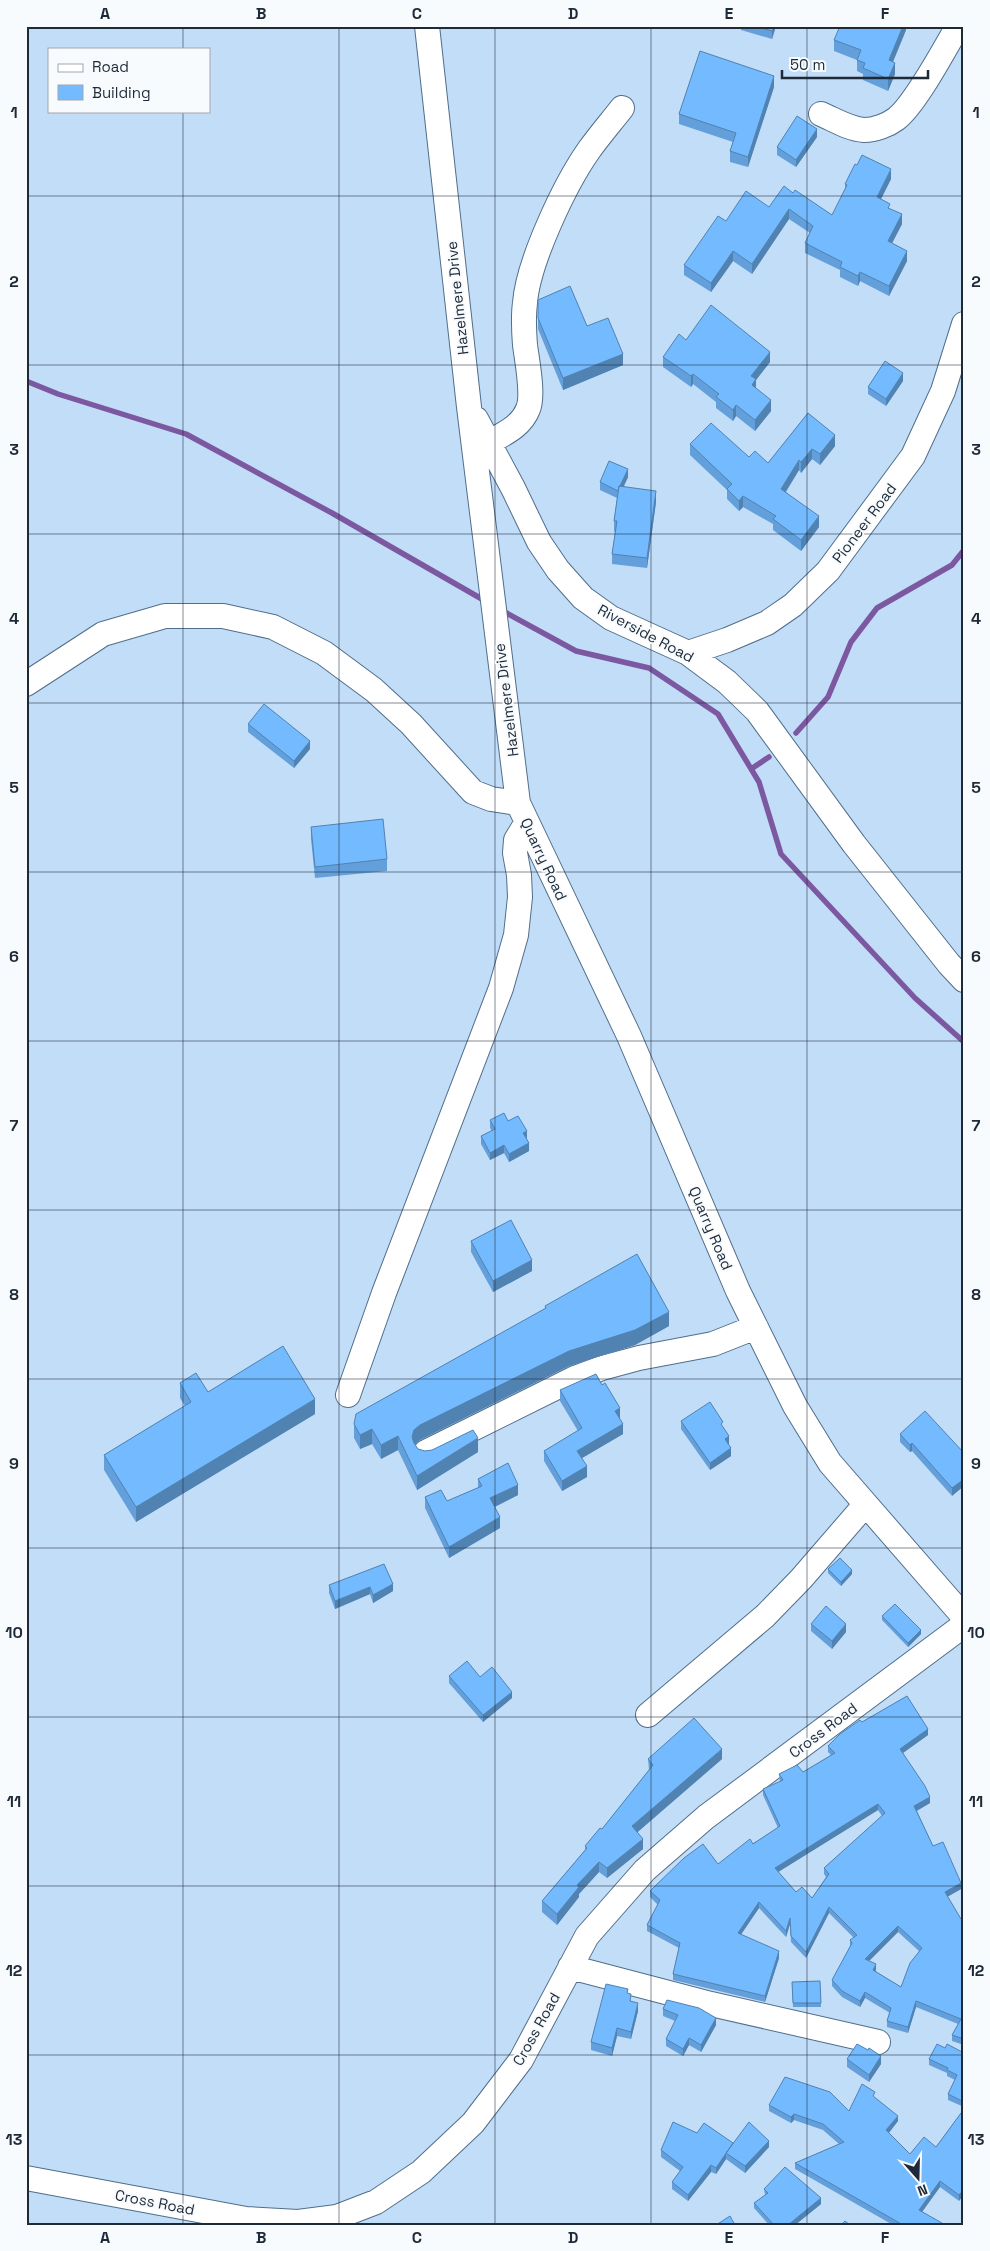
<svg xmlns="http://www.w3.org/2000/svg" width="990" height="2251" viewBox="0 0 990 2251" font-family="'Space Grotesk',sans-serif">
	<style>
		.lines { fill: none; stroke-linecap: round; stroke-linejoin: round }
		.stream { stroke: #7c58a1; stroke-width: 5.5 }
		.minor-casing { stroke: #506e8b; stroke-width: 26 }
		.minor { stroke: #fff; stroke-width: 24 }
		.wall { fill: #63a0db; fill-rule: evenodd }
		.shaded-wall { fill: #5082b2 }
		.building { fill: #73baff; stroke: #5082b2; fill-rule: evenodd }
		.grid { fill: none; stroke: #1e2a37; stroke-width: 1; stroke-opacity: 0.55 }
		.labels { text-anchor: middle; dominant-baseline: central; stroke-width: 4; stroke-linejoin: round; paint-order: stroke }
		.street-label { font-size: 15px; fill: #1e2a37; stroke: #f8fbfe }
		.neatline { fill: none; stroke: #1e2a37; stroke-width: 2 }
		.grid-label { font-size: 16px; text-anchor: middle; font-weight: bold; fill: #1e2a37 }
	</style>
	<rect width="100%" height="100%" fill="#c2ddf8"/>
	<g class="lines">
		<!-- stream -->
		<path class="stream" d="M26,381L58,394L186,434L332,513L487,602
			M501,610L576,651L649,668L718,714L759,782L781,854L915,998L964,1042
			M796,733L828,697L851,642L877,608L952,565L964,550
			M751,769L769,757"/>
		<defs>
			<path id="minor" d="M427,26L469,407L518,803L629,1036L738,1291L795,1406L830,1463L964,1617
				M821,114C835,120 849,129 864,130C875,130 888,125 896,119C915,105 945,48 958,26
				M476,419L513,488L539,542L558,570L583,598L611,618L688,653L727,682L757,711L854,844L949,964L964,980
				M488,443C503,434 521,427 528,409C534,395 527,361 525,345C524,332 523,317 525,303C528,262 565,184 589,150C599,136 611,122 622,108
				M688,653L727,640L767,623L793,605L828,571L913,456L943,391L964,324
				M26,684L103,634L165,616H223L273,627L324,653L374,690L411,724L473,792L491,799L518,803
				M348,1395L384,1293L501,988L516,935L520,897L519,875L515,853L516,840L527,822
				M426,1452L575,1378L602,1368L639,1358L713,1344L756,1327
				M648,1715L765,1616L801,1579L865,1505
				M570,1967L711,2004L878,2042
				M26,2178L246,2219L298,2222L337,2217L376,2202L421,2172L473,2123L521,2060L587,1936L645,1870L706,1817L964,1625"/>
		</defs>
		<!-- minor casing -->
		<use href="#minor" class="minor-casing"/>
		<!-- minor -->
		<use href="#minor" class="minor"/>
	</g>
	<!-- wall -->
	<path class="wall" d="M741,26H776L772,39L741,30Z
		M906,26V30L893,62L895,74L888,91L863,80V74L857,71V60L834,51V40Z
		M774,87L748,167L730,162V151L733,142L679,124V114Z
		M817,137L796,167L777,155V147Z
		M891,179L881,199L890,209L902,224L892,243L907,261L889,296L860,281L858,286L840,277V270L805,253V243L810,233L789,219L752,274L733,261L711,292L684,275V265L726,221L769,207L793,193L832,215L845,190V184Z
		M538,300L587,326L623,365L563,390L538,329Z
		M686,340L770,362L756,380V389L771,411L755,431L736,416L733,421L716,408V402L693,384L691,387L663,367V357Z
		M903,381L886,406L868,394V387Z
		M808,413L835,446L820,465L812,459L801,473L799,470L786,492L819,527L801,551L773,530V524L743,507L739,511L727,499V490L690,455V444L749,457L768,463Z
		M628,477L624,486L656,502L647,568L612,564V554L615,532L614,531V521L617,498L600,490V482Z
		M248,724L310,749L294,768L248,732Z
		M311,827L387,859V871L315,878L311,839Z
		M490,1120L508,1121L527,1139L529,1151L509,1162L504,1153L490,1160L481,1144V1136L492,1131L490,1128Z
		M471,1241L532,1271L493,1292L471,1252Z
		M545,1306L669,1326L635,1345L569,1366L420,1440L415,1445L418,1449L425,1451L478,1452L417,1490L398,1450L381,1459L372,1444L360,1449L354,1438V1424L545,1309Z
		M180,1383L208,1392L315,1414L136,1522L104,1470V1455L185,1406L180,1398Z
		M560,1390L620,1418L623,1434L582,1458L587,1477L562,1491L544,1461V1451L578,1431L560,1401Z
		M681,1421L723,1427L729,1444H728L731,1456L710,1470L681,1429Z
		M900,1434L964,1453L952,1496L912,1451L910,1452L900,1442Z
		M478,1479L518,1495L495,1507L500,1528L449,1558L425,1508V1497L447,1501L478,1488Z
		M828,1569L852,1574L841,1586L828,1573Z
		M393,1584V1591L373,1603L370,1594L335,1609L329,1593V1585Z
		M882,1616L921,1634L908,1647L882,1620Z
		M811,1624L846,1632L832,1649L811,1631Z
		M449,1676L480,1677L512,1698L483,1722L449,1683Z
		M862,1722L928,1735L903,1753L930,1803L917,1811L933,1846L961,1889L947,1897L961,1919L964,1917V2045L952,2041V2035L958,2024L916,2007L908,2033L887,2027V2021L890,2013L865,1998L860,2007L842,1997L832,1986V1980L850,1947V1940L854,1938L829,1913L806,1958L791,1942L790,1924L786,1937L759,1908L741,1934L779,1958L765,2002L673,1980V1974L679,1948L647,1931V1925L658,1905L650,1897V1891L718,1864L778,1828L763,1795V1789L780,1782L779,1774L803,1772L831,1755L828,1752V1746ZM878,1810L882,1816L824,1868V1874L826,1877L812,1898L796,1892L778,1872ZM898,1932L919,1951L901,1987L875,1971L876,1970L869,1961Z
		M648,1759H722L637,1832L643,1849L607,1878L599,1872L579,1894V1897L557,1925L542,1912V1901L585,1850V1846L602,1829L649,1770Z
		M820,1981L821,2007H793L792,1982Z
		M628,1993L631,2001L638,2011L631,2039L617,2036L612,2056L591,2050V2042Z
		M663,2009L716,2025L701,2052L689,2045L683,2056L666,2046V2039L675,2021L663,2016Z
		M945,2048L964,2053V2107L948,2100V2094L955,2080L947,2076V2073L929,2065V2059Z
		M868,2050L881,2064L869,2082L847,2067V2059Z
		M875,2098L898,2121L889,2133L910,2154L936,2147L964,2109L959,2201L940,2187L922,2212L942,2225H893L795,2169V2163L839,2144L823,2130L794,2120L791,2123L769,2111V2105L849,2111Z
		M697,2133L733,2144L769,2147L745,2173L726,2159L716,2174L711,2172L688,2201L672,2189V2182L680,2171L661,2157V2150Z
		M764,2189L821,2204L795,2225H769L754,2208V2203L765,2195Z"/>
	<!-- shaded-wall -->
	<path class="shaded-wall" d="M774,26H776L772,39V31Z
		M903,26H906V30L889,71V60Z
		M895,63V74L888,91V79Z
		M774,76V87L748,167V157Z
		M817,129V137L796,167V160Z
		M891,169V179L877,207V197Z
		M789,209V219L752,274V264Z
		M902,214V224L888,251V241Z
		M733,251V261L711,292V283Z
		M907,251V261L889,296V286Z
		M860,272V281L858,286V276Z
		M770,352V362L756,380V390L752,396L751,376Z
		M623,354V365L563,390V378Z
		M903,373V381L886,406V399Z
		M693,374V384L691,387V376Z
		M771,400V411L755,431V420Z
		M736,405V416L733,421V410Z
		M835,435V446L820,465V454Z
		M812,449V459L801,473V462Z
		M799,460V470L781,499V489Z
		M628,469V477L618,498V491Z
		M656,491V502L647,568V558Z
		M743,496V507L739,511V501Z
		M819,516V527L801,551V540Z
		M310,741V749L294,768V761Z
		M527,1131V1139L523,1133Z
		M529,1143V1151L509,1162V1154Z
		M504,1145V1153L490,1160V1153Z
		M532,1260V1271L493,1292V1281Z
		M669,1312V1326L635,1345L569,1366L420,1440L414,1445L412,1437L414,1430L420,1425L569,1351Z
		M315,1399V1414L136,1522V1507Z
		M620,1408V1418L615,1421V1411Z
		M623,1424V1434L577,1461V1451Z
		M372,1429V1444L360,1449V1435Z
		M398,1436V1450L381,1459V1445Z
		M729,1436V1444L725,1447V1439Z
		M478,1438V1452L417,1490V1476Z
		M912,1443V1451L910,1452V1445Z
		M731,1448V1456L710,1470V1463Z
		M587,1466V1477L562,1491V1481Z
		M964,1479V1486L952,1496V1488Z
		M518,1485V1495L490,1509V1498Z
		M500,1517V1528L449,1558V1547Z
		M852,1570V1574L841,1586V1582Z
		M393,1584V1591L373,1603V1595Z
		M370,1587V1594L335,1609V1601Z
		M846,1624V1632L832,1649V1641Z
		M921,1630V1634L908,1647V1643Z
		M512,1692V1698L483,1722V1715Z
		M928,1729V1735L900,1755V1749Z
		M722,1749V1759L632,1837V1826Z
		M930,1797V1803L914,1812V1806Z
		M878,1804V1810L775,1874V1868Z
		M643,1839V1849L607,1878V1868Z
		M599,1862V1872L579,1894V1897L557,1925V1914L577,1885Z
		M961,1883V1889L945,1898V1892Z
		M759,1902V1908L738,1939V1933Z
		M829,1907V1913L806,1958V1952Z
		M790,1918V1924L786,1937V1931Z
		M898,1926V1932L865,1965V1959Z
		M779,1951V1958L765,2002V1996Z
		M876,1964V1970L873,1976V1970Z
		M865,1992V1998L860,2007V2001Z
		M916,2001V2007L908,2033V2027Z
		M638,2003V2011L631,2039V2032Z
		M716,2018V2025L701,2052V2045Z
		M617,2028V2036L612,2056V2048Z
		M689,2038V2045L683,2056V2049Z
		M881,2056V2064L869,2082V2075Z
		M794,2114V2120L791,2123V2117Z
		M898,2116V2121L886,2136V2130Z
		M769,2141V2147L745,2173V2166Z
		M733,2143V2149L726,2153V2159L716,2174V2168Z
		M711,2165V2172L688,2201V2195Z
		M940,2181V2187L919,2216V2210Z
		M964,2189V2195L959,2201V2195Z
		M821,2198V2204L795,2225H788Z"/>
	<!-- building -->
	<path class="building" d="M755,26H774L772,31Z
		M840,26H903L889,60L895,63L888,79L863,68L865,63L857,60L861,50L834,40Z
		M700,51L774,76L748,157L730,151L736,133L679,114Z
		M797,116L817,129L796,160L777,147Z
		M862,155L891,169L877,197L890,204L888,208L902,214L888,241L907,251L889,286L860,272L858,276L840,267L842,262L805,243L813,226L789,209L752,264L733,251L711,283L684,265L718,216L726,221L746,191L769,207L784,186L793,193L795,190L832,215L847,185L845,184L855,164L857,165Z
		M570,286L587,326L608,318L623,354L563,378L538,318V300Z
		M711,305L770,352L751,376L756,379L752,385L771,400L755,420L736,405L733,410L716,397L719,394L693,374L691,376L663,357L679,334L686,340Z
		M885,361L903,373L886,399L868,387Z
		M808,413L835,435L820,454L812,449L801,462L799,460L781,489L819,516L801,540L773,519L776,516L743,496L739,501L727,489L732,484L690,444L711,423L749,457L755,451L768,463Z
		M609,461L628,469L620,486H619L618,491L600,482Z
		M619,486L656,491L647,558L612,554L617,521H614Z
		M264,704L310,741L294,761L248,724Z
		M383,819L387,859L315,867L311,827Z
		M504,1113L508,1121L518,1116L527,1131L523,1133L529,1143L509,1154L504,1145L490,1153L481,1136L495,1129L490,1120Z
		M511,1220L532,1260L493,1281L471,1241Z
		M637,1254L669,1312L635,1330L569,1351L420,1425L414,1430L412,1437L414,1443L418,1449L425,1451L432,1450L473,1430L478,1438L417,1476L398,1436L381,1445L372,1429L360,1435L354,1424L356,1414L546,1308L545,1306Z
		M283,1346L315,1399L136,1507L104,1455L191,1402L180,1383L196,1373L208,1392Z
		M596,1374L602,1385L605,1383L620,1408L615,1411L623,1424L577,1451L587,1466L562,1481L544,1451L582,1428L560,1390Z
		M710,1402L723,1422L721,1424L729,1436L725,1439L731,1448L710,1463L681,1421Z
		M925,1411L964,1453V1479L952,1488L912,1443L910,1445L900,1434Z
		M508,1463L518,1485L490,1498L500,1517L449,1547L425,1497L441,1490L447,1501L482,1486L478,1479Z
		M840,1558L852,1570L841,1582L828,1569Z
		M384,1564L393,1584L373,1595L370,1587L335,1601L329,1585Z
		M895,1604L921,1630L908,1643L882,1616Z
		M826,1606L846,1624L832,1641L811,1624Z
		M467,1661L480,1677L492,1667L512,1692L483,1715L449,1676Z
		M907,1696L928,1729L900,1749L925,1786L930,1797L914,1806L933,1846L943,1842L961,1883L945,1892L961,1919L964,1917V2039L952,2035L961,2019L916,2001L908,2027L887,2021L891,2008L865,1992L860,2001L842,1991L832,1980L852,1943L850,1940L857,1935L829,1907L806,1952L791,1936L790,1918L786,1931L759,1902L738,1933L779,1951L765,1996L673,1974L680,1943L647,1925L660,1900L650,1891L684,1858L703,1844L718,1864L750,1839L753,1844L780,1826L763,1789L783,1780L779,1774L797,1765L803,1772L835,1753L828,1746L840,1734L860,1720L862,1722ZM878,1804L885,1813L824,1868L829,1874L812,1898L802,1887L796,1892L775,1868ZM898,1926L922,1948L910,1963L901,1987L873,1970L876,1964L865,1959Z
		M694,1718L722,1749L632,1826L643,1839L607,1868L599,1862L577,1885L579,1887L557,1914L542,1901L587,1848L585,1846L600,1828L602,1829L653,1765L648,1759Z
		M820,1981L821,2003H793L792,1982Z
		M606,1984L628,1989L627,1993L631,1994L630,2001L638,2003L631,2032L617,2028L612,2048L591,2042Z
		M667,2000L699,2008L716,2018L701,2045L689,2038L683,2049L666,2039L678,2015L663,2009Z
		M857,2044L868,2050L869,2048L881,2056L869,2075L847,2059Z
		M937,2044L945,2048L947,2044L964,2053V2102L948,2094L957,2075L947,2070L948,2068L929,2059Z
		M785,2077L830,2092L849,2111L862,2084L875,2092L873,2096L898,2116L886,2130L910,2154L924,2137L936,2147L964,2109V2149L963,2150L964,2151V2189L959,2195L940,2181L919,2210L942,2223L941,2225H903L795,2163L844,2142L823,2124L794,2114L791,2117L769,2105Z
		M673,2122L697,2133L704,2123L733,2143L716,2168L711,2165L688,2195L672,2182L683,2167L661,2150Z
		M749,2122L769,2141L745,2166L726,2153Z
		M785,2167L821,2198L788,2225H774L754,2203L768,2193L764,2189Z
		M730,2216L735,2225H716Z
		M845,2221L850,2225H841Z"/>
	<!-- grid -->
	<path class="grid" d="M183,26V49M339,26V2225M495,26V2225M651,26V2225M807,26V2225M183,111V2225M26,196H964M26,365H964M26,534H964M26,703H964M26,872H964M26,1041H964M26,1210H964M26,1379H964M26,1548H964M26,1717H964M26,1886H964M26,2055H964"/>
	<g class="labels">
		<!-- street labels -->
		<g class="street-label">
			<text transform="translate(457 298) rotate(-96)">Hazelmere Drive</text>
			<text transform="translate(864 523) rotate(-53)">Pioneer Road</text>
			<text transform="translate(646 633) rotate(28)">Riverside Road</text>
			<text transform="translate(506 700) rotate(-97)">Hazelmere Drive</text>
			<text transform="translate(544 859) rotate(65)">Quarry Road</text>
			<text transform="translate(711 1228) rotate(67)">Quarry Road</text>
			<text transform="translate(823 1730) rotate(-37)">Cross Road</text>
			<text transform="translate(536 2029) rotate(-61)">Cross Road</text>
			<text transform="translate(155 2202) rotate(11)">Cross Road</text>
		</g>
	</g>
	<!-- border -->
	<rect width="990" height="2251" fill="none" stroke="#f8fbfe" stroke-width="55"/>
	<!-- legend -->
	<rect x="48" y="48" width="162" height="65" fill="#f8fbfe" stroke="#a1a7ae"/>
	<rect x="58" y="64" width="25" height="8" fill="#ffffff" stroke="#a1a7ae"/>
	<text x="92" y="72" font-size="15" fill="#1e2a37">Road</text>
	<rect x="58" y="85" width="25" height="15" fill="#73baff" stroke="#a1a7ae"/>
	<text x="92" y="98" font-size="15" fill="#1e2a37">Building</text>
	<!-- north arrow -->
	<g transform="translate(918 2178) rotate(160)" stroke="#f8fbfe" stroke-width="4" paint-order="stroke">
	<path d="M0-4L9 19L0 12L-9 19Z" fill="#1e2a37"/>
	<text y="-8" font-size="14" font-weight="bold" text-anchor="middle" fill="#1e2a37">N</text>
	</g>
	<!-- scale -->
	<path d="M782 70v8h146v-8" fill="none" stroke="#1e2a37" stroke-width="2.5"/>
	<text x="790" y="70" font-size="15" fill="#1e2a37" stroke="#f8fbfe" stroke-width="4" paint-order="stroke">50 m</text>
	<rect x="28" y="28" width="934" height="2196" class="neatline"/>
	<g class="grid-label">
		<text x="105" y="19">A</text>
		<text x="261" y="19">B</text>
		<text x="417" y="19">C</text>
		<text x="573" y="19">D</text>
		<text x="729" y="19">E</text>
		<text x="885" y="19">F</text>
		<text x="14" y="118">1</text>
		<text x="976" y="118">1</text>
		<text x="14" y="287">2</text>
		<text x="976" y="287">2</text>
		<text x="14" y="455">3</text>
		<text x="976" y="455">3</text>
		<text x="14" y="624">4</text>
		<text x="976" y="624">4</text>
		<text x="14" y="793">5</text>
		<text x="976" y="793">5</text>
		<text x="14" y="962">6</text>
		<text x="976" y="962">6</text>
		<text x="14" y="1131">7</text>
		<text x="976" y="1131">7</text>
		<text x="14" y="1300">8</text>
		<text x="976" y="1300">8</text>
		<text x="14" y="1469">9</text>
		<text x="976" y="1469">9</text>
		<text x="14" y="1638">10</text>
		<text x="976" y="1638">10</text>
		<text x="14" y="1807">11</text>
		<text x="976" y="1807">11</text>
		<text x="14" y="1976">12</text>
		<text x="976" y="1976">12</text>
		<text x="14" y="2145">13</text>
		<text x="976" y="2145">13</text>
		<text x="105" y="2243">A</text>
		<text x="261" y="2243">B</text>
		<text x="417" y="2243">C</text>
		<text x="573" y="2243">D</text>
		<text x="729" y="2243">E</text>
		<text x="885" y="2243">F</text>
	</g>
</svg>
